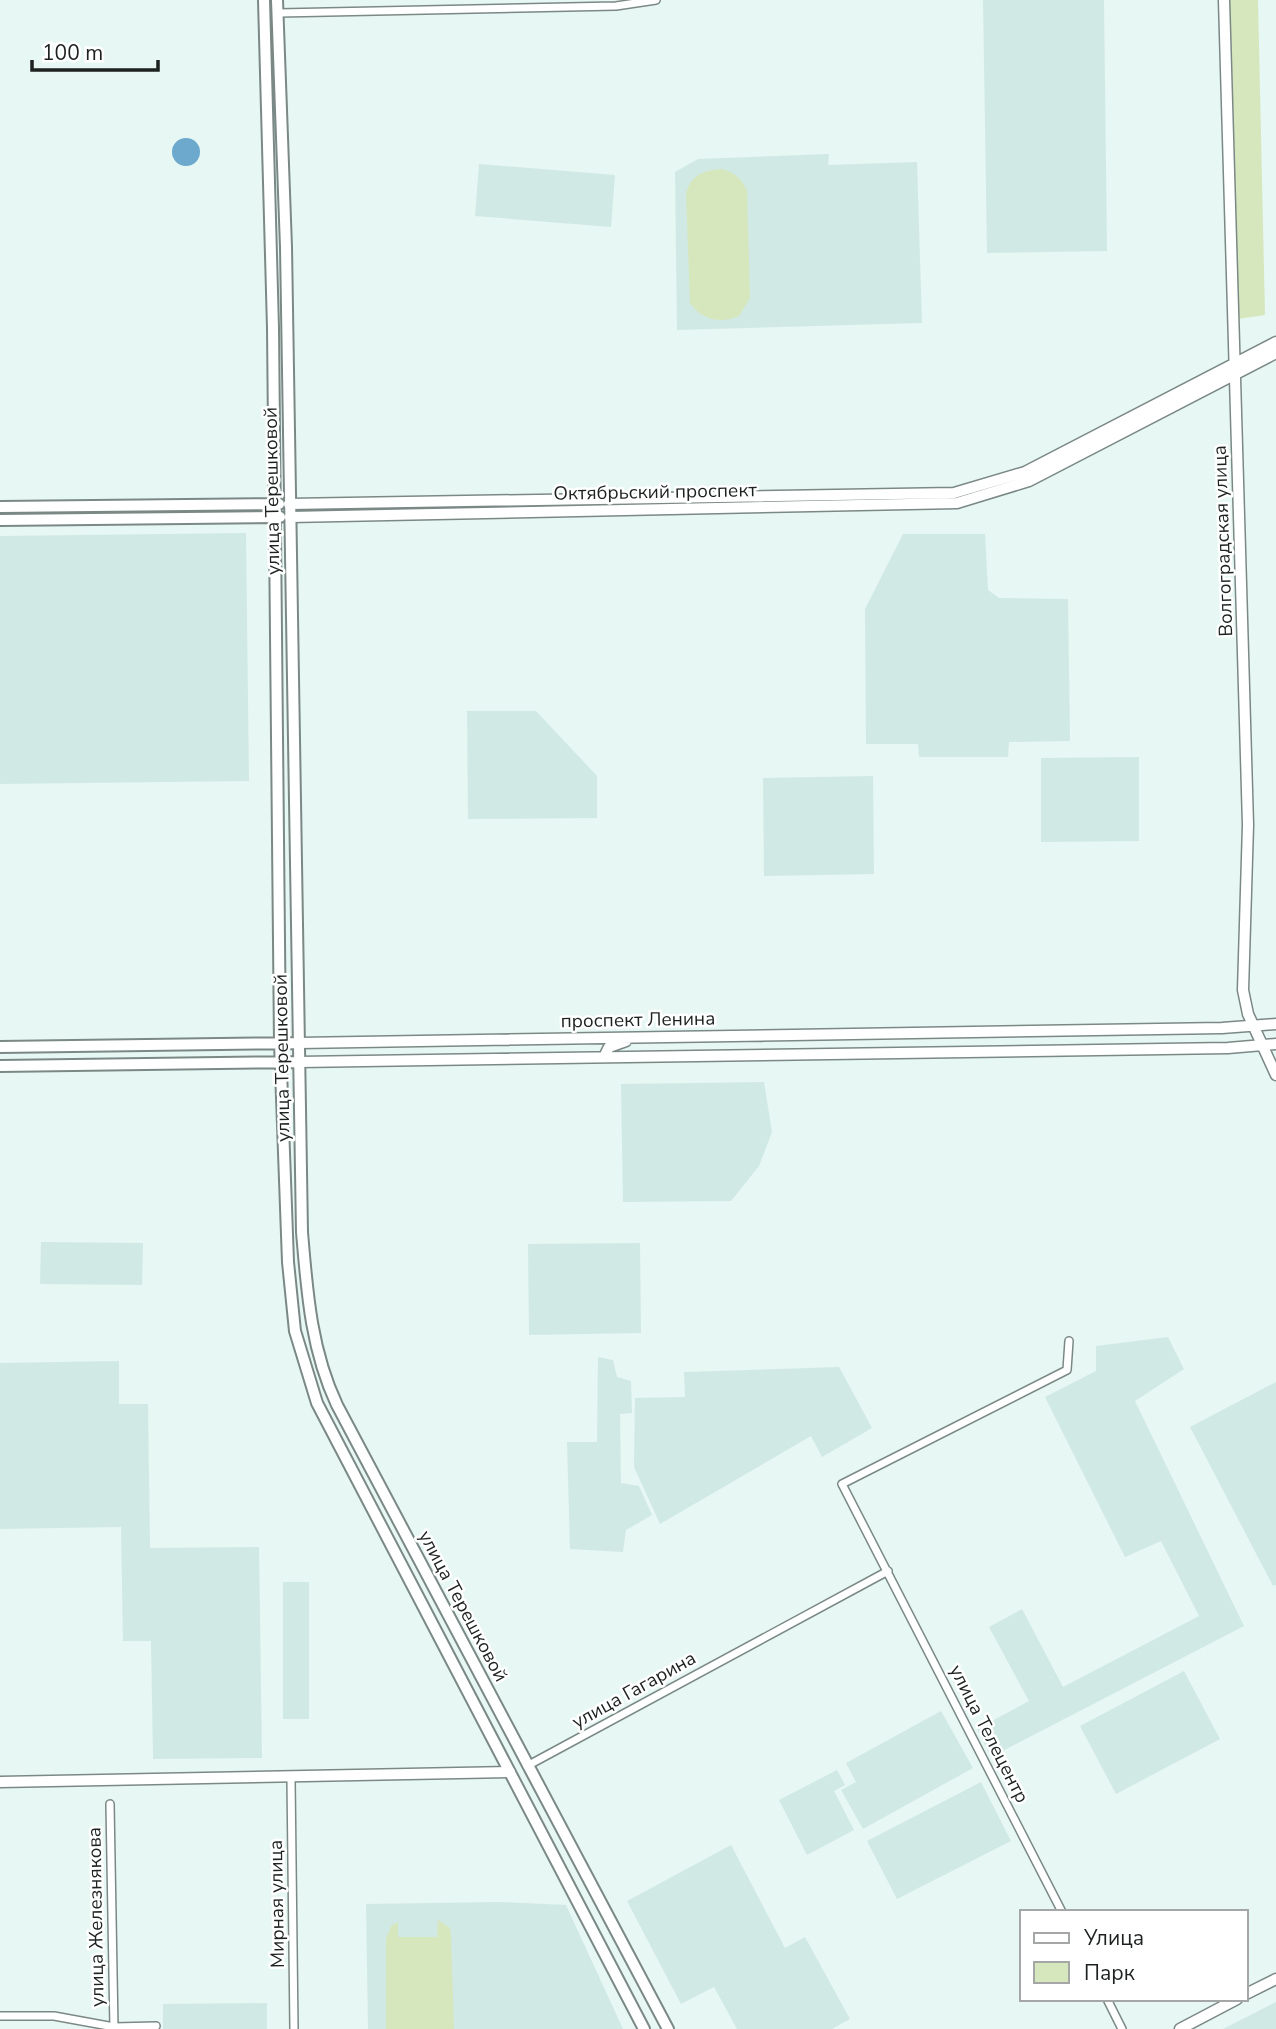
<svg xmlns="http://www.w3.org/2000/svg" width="1276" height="2029" viewBox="0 0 1276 2029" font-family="'Nunito Sans',sans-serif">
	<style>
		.built { fill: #d1e9e4 }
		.green { fill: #d6e7bd }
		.water { fill: #6ca9cd }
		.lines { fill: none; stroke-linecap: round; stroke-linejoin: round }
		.street-casing { stroke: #7b8986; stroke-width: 10 }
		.secondary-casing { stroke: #7b8986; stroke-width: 13 }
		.primary-casing { stroke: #7b8986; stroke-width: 14 }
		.street { stroke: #fff; stroke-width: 7 }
		.secondary { stroke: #fff; stroke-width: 10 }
		.primary { stroke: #fff; stroke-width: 10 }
		.labels { text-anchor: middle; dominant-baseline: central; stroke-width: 5; stroke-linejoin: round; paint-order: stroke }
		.street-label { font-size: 19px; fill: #1d2221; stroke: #fff }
	</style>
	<rect width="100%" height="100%" fill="#e7f7f3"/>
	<!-- built -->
	<path class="built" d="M983,0H1104L1107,251L987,253Z
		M829,154L828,165L917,162L922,323L677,330L675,172L698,159Z
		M479,164L615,175L611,227L475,216Z
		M246,533L249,781L0,784V536Z
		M903,534H985L988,590L999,598L1068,599L1070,741L1009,742L1008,757H919L918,744H866L865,609Z
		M467,711H536L597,776V818L468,819Z
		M1139,757V841L1041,842V758Z
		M873,776L874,874L764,876L763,778Z
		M764,1082L772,1132L759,1166L731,1201L623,1202L621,1084Z
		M41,1242L143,1243L142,1285L40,1284Z
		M640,1243L641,1333L529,1335L528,1244Z
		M1168,1337L1184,1369L1135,1401L1244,1626L991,1757L977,1729L1029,1701L989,1627L1022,1609L1063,1687L1199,1616L1161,1541L1125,1557L1045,1397L1096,1371V1346Z
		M598,1357L613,1360L617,1377L631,1381L632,1413L620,1414L621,1483L639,1486L652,1515L626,1530L623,1552L570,1549L567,1442H597Z
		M119,1361V1404H148L150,1548L259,1547L262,1758L153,1759L151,1641H123L121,1527L0,1529V1363Z
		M839,1367L872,1428L822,1457L811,1436L660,1524L634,1467L635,1398L685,1397L684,1372Z
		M1276,1382V1585L1273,1586L1190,1427Z
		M283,1582H309V1719H283Z
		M1184,1671L1220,1739L1116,1794L1080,1726Z
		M941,1711L973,1768L863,1829L841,1790L856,1782L846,1763Z
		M837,1770L845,1785L834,1791L854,1830L807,1855L779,1800Z
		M981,1782L1011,1841L897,1899L867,1841Z
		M731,1845L785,1948L805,1937L850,2019L832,2029H737L714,1987L681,2004L627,1901Z
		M500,1902L566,1905L623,2029H368L366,1904Z
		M1276,2002V2029H1223Z
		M267,2003V2029H163V2004Z"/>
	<!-- green -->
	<path class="green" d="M1227,0H1258L1265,315L1238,319Z
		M721,169C735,172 742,179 747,191L750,298L739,316C720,324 702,320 690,303L686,194C691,175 702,171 721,169Z
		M438,1920L450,1928L451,1937L454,2029H386V1939L391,1926L398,1922V1937H437Z"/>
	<!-- water -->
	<path class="water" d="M172 152a14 14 0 1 1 28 0a14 14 0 1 1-28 0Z"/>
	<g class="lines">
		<defs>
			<path id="street" d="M279,13L616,6L656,0
				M527,1766L888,1571
				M291,1779L294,2029
				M110,1804L114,2029
				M1062,1912L842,1484L1067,1370L1069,1341
				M1107,1999L1122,2029
				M0,2016H54L114,2027L156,2026"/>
			<path id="secondary" d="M1224,0L1248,825L1243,990L1248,1014L1276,1075
				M289,504L954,493L1025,472L1276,342
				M290,517L957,503L1029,481L1276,353
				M299,1043L1222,1028L1276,1024
				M604,1057L609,1047L626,1041
				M299,1062L1228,1048L1276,1044
				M0,1782L510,1772
				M1246,1994L1276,1979
				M1180,2029L1237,1999"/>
			<path id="primary" d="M264,0L273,328L280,1043L288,1262L295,1331L317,1403L644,2029
				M277,0L286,247L302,1232C307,1292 311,1350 337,1405L668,2029
				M0,507L279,504
				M0,520L280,517
				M0,1047L299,1043
				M0,1066L299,1062"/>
		</defs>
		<!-- street casing -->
		<use href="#street" class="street-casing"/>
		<!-- secondary casing -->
		<use href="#secondary" class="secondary-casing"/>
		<!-- primary casing -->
		<use href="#primary" class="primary-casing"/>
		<!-- street -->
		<use href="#street" class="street"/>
		<!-- secondary -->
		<use href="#secondary" class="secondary"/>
		<!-- primary -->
		<use href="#primary" class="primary"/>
	</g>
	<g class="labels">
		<!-- street labels -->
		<g class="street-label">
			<text transform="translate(272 491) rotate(-91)">улица Терешковой</text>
			<text transform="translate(655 492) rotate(-1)">Октябрьский проспект</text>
			<text transform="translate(1223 541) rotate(-92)">Волгоградская улица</text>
			<text transform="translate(638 1020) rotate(-1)">проспект Ленина</text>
			<text transform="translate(282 1058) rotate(-91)">улица Терешковой</text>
			<text transform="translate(463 1606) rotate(62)">улица Терешковой</text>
			<text transform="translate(634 1690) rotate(-29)">улица Гагарина</text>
			<text transform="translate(989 1734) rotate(63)">улица Телецентр</text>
			<text transform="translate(277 1904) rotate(-91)">Мирная улица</text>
			<text transform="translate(96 1917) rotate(-91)">улица Железнякова</text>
		</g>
	</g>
	<!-- legend -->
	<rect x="1020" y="1910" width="228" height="91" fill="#ffffff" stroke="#a5a7a6" stroke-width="2"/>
	<rect x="1034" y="1933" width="35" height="10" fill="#ffffff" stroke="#a5a7a6" stroke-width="2"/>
	<text x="1084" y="1945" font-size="21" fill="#1d2221">Улица</text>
	<rect x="1034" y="1962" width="35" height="21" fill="#d6e7bd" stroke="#a5a7a6" stroke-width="2"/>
	<text x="1084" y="1980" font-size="21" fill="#1d2221">Парк</text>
	<!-- scale -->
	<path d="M32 60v10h126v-10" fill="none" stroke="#1d2221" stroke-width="3.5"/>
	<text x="42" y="60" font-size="21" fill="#1d2221" stroke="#ffffff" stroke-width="5" paint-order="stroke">100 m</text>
</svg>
